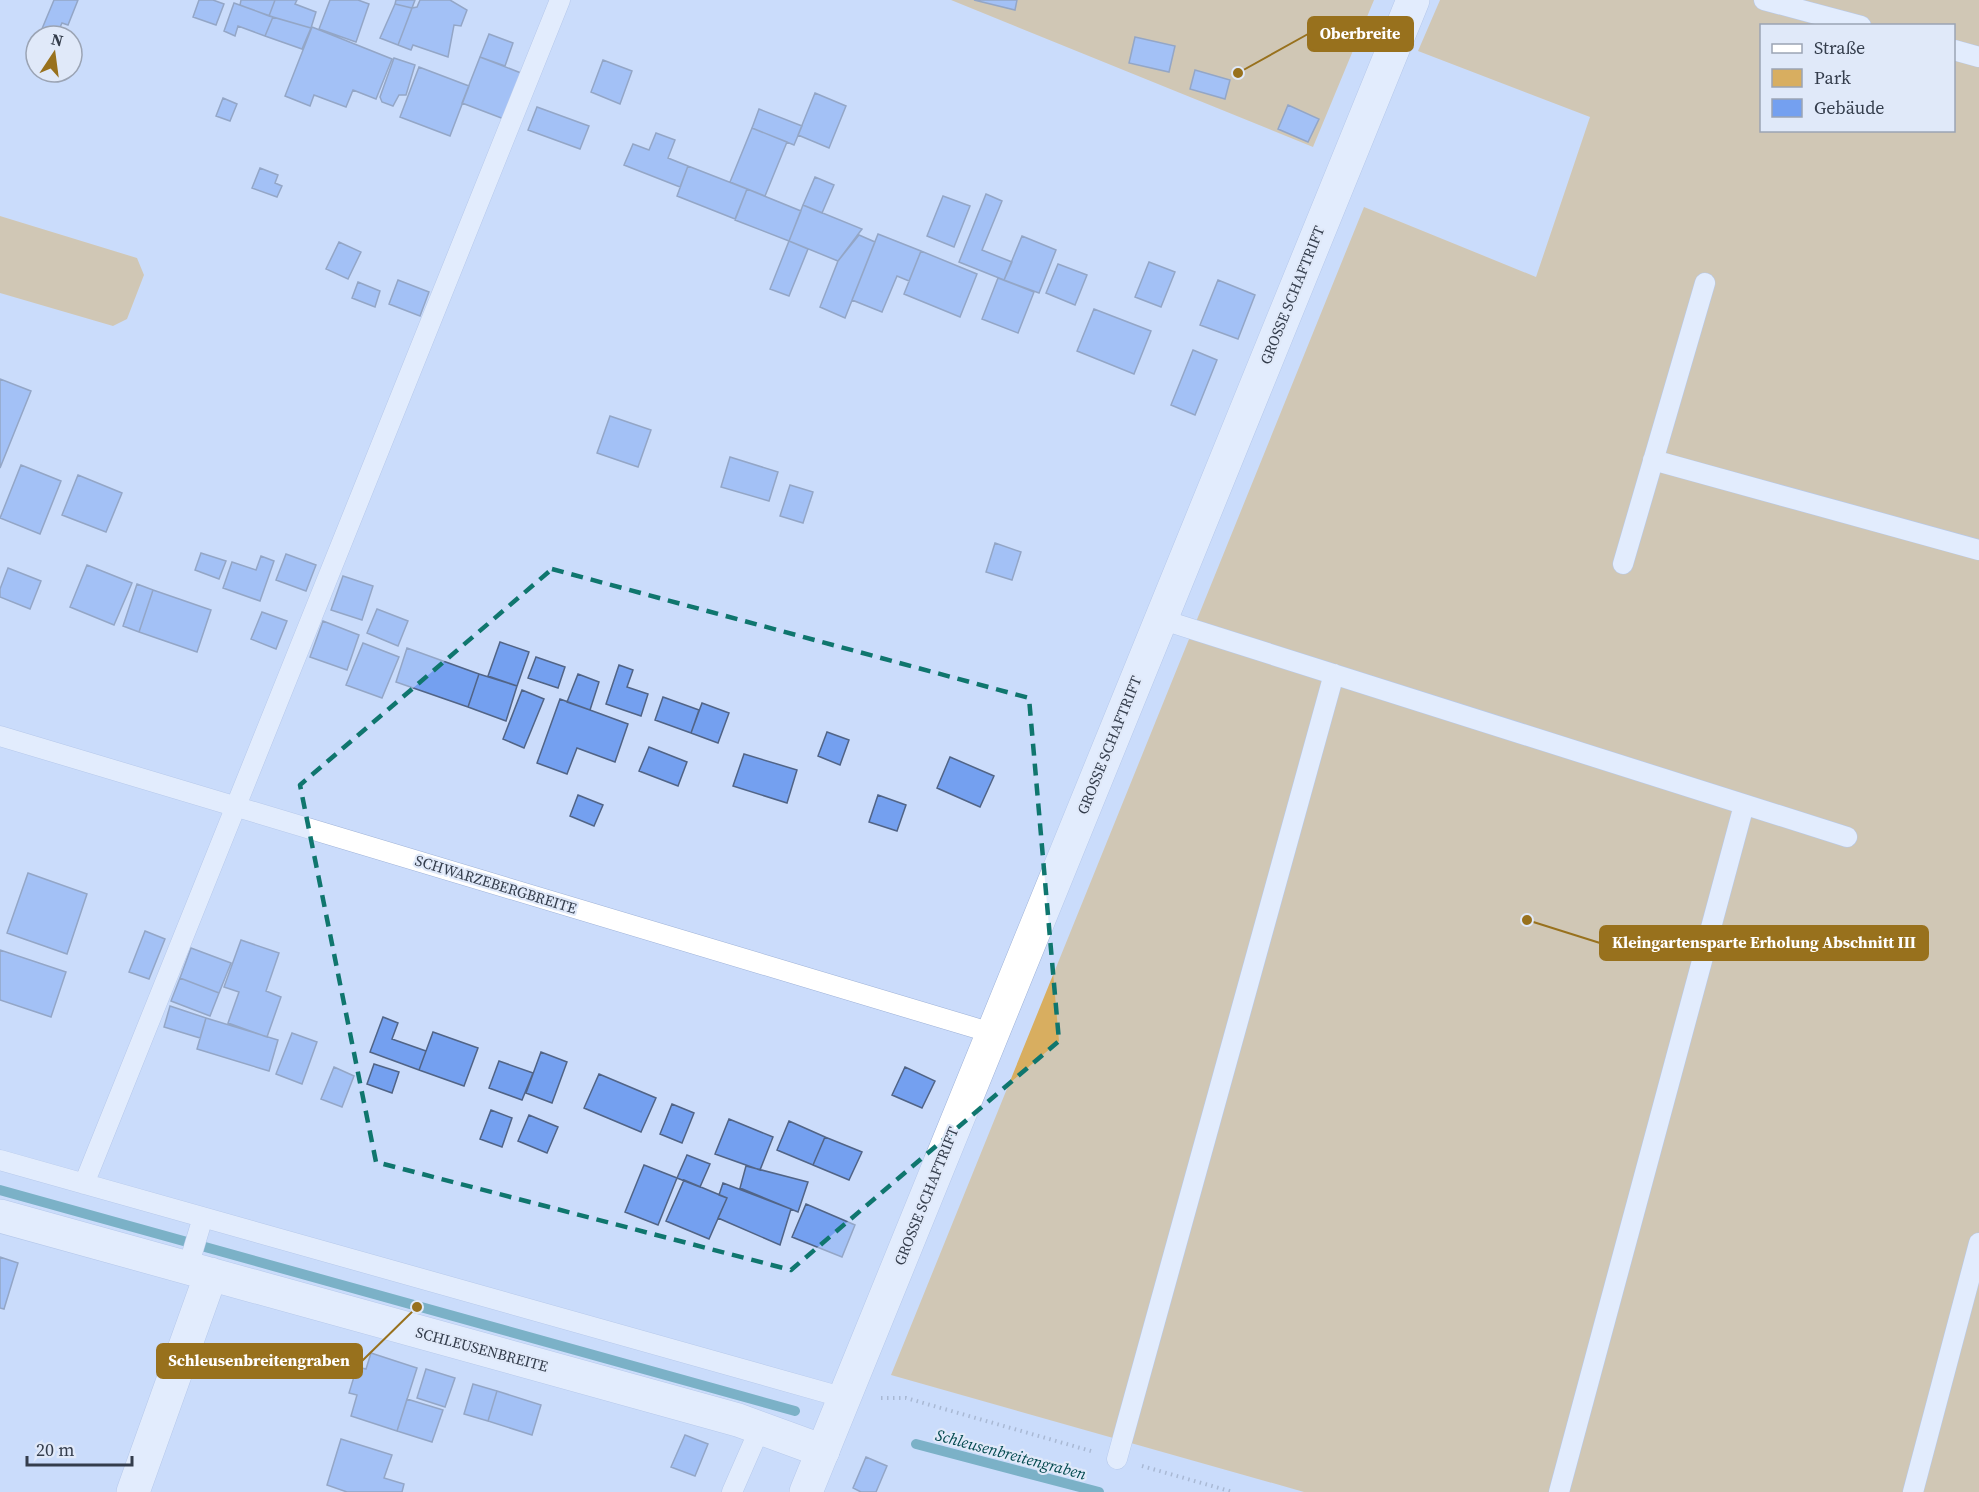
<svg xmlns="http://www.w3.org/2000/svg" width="1979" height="1492" viewBox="0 0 1979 1492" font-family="'Source Serif 4',serif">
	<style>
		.green { fill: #d8ae60; fill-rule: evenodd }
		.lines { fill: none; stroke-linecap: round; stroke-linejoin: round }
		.stream { stroke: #1c7d87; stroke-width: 10 }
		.building { fill: #74a0f0; stroke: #516486; stroke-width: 1.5 }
		.lane-casing { stroke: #9db1d7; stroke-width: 21 }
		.street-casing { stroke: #9db1d7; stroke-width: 34 }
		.secondary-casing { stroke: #9db1d7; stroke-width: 34 }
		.path { stroke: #818ea5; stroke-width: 4; stroke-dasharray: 1.5 4.5; stroke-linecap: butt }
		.lane { stroke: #fff; stroke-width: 20 }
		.street { stroke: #fff; stroke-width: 33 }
		.secondary { stroke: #fff; stroke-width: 33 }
		.marked { fill: none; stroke: #0f766e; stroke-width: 4.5; stroke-dasharray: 12 8; stroke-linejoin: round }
		.labels { text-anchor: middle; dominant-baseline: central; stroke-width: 4.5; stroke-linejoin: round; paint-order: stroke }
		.street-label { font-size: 15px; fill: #343d4c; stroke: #e0e9f9 }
		.water-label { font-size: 16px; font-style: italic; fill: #00484d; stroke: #e0e9f9 }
		.leader { fill: none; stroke: #98711d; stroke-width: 2 }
		.callout-dot { fill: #98711d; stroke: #e0e9f9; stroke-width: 2 }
		.callout { fill: #98711d; stroke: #98711d; stroke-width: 2 }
		.callout-label { font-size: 16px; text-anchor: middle; font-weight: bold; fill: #fff }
	</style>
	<rect width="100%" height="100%" fill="#cbdcfb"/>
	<!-- green -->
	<path class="green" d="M951,0H1374L1313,147Z
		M1440,0H1979V1492H1304L891,1375L1364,207L1536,277L1590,117L1418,51ZM1762,26H1954V130H1762Z
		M0,216L137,258L144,275L127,319L113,326L0,293Z"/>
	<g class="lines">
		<!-- stream -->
		<path class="stream" d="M0,1190L795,1411
			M916,1444L1099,1492"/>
	</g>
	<!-- building -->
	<path class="building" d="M54,0H78L68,25L62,23L56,36H39Z
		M199,0H213L224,4L216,25L193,17Z
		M241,0H275L269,16L240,5Z
		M275,0H297L295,4L316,12L311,28L269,16Z
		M330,0H358L369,4L356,42L319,29Z
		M396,0H415L412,8L395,4Z
		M420,0H450L467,10L461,26L454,25L448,57L413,45L411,50L398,45L412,8L417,7Z
		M974,0H1017L1015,10Z
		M234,3L273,17L265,36L238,26L235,36L224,31Z
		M395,4L412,8L398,45L380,38Z
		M273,17L311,28L302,49L265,36Z
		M312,27L392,59L376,99L353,90L346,107L314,95L310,106L285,96Z
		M489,34L513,43L505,66L480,57Z
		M1135,37L1175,46L1169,72L1129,63Z
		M480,57L521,73L504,119L462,103Z
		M394,58L415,65L406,95H399L393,106L382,102L380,97Z
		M603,60L632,71L620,104L591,92Z
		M419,67L469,86L450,136L400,117Z
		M1195,70L1230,80L1225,99L1190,89Z
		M815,93L846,106L829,148L798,135Z
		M223,98L237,104L230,121L216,116Z
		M1288,105L1319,119L1308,142L1278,129Z
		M537,107L589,126L580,149L528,130Z
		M759,109L802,126L794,145L752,128Z
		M752,128L787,142L765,196L730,182Z
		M656,133L675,140L668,158L688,166L680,187L624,165L633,144L649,150Z
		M688,166L747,189L735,219L677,196Z
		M260,168L278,175L275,183L282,186L277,197L252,188Z
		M815,177L834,185L822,213L803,205Z
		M747,189L801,211L789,241L735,220Z
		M986,194L1002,201L982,250L1012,262L1004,280L959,262Z
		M943,196L970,206L954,247L927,236Z
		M803,205L862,229L838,261L789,241Z
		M878,234L921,251L909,281L897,276L882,312L852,300Z
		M859,235L875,242L845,318L820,307L838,261Z
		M1022,236L1056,250L1039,293L1004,280Z
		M789,241L808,249L789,296L770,289Z
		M339,242L361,252L348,279L326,269Z
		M921,251L977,274L960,317L904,294Z
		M1149,262L1175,272L1161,307L1135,297Z
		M1058,264L1087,275L1075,305L1046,293Z
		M998,278L1034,292L1018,333L982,319Z
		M398,280L429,292L420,316L389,304Z
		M1218,280L1255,295L1238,339L1200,325Z
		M358,282L380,291L375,307L352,298Z
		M1094,309L1151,331L1134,374L1077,351Z
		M1193,350L1217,360L1195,415L1171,405Z
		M0,379L31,391L0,468Z
		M610,416L651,430L638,467L597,453Z
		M730,457L778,472L769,501L721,487Z
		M21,465L61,481L40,534L0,518Z
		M78,475L122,493L106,532L62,515Z
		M790,485L813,492L803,523L780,516Z
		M995,543L1021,552L1012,580L986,572Z
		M201,553L226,561L219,579L195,570Z
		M286,554L316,565L306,591L276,580Z
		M261,556L274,561L260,601L223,588L232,562L256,570Z
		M87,565L132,583L114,625L70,607Z
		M8,568L41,581L30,609L0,597V589Z
		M343,576L373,586L362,620L331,610Z
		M137,584L153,590L139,632L123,626Z
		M153,590L211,610L197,652L139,632Z
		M377,609L408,621L398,646L367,633Z
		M262,612L287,621L276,649L251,639Z
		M323,621L359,635L347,670L310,657Z
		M500,642L529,652L517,686L488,676Z
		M363,643L399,657L382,698L346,685Z
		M407,648L479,674L468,707L396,682Z
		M536,657L565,667L558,688L528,678Z
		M619,665L633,670L627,687L648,694L641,716L606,704Z
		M479,674L517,686L506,721L468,707Z
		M578,674L599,682L590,710L567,702Z
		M522,690L544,699L524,748L503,739Z
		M663,697L699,710L691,733L655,720Z
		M560,699L628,724L615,762L577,748L567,774L537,763Z
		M702,703L729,713L718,743L691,733Z
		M827,732L849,740L840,765L818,756Z
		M649,747L687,762L678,786L639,771Z
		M744,754L797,770L787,803L733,786Z
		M950,757L994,776L980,807L937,788Z
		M578,795L603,805L594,826L570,816Z
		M878,795L906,805L897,831L869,822Z
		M28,873L87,894L67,954L7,933Z
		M145,931L165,939L149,979L129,972Z
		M241,940L279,953L266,991L281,997L267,1037L228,1023L239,992L224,987Z
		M191,948L231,963L219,993L180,978Z
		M0,950L66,972L51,1017L0,1000Z
		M180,978L219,993L210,1016L171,1001Z
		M170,1006L206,1018L200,1038L164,1027Z
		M383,1017L398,1023L392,1039L426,1051L419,1070L370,1052Z
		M206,1018L278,1040L269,1071L197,1049Z
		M433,1032L478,1048L464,1086L419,1070Z
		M292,1033L317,1042L302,1084L276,1074Z
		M541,1052L567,1062L552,1103L526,1093Z
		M499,1061L533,1073L522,1100L489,1088Z
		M374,1064L399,1072L392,1093L367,1084Z
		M334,1067L354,1076L342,1107L321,1099Z
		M905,1067L935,1081L922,1108L892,1095Z
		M599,1074L656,1098L641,1132L584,1108Z
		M672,1104L694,1113L682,1143L660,1134Z
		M491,1110L512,1118L502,1147L480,1139Z
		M529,1115L558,1127L547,1153L518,1141Z
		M729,1119L773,1137L760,1170L715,1154Z
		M789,1121L825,1137L813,1165L777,1150Z
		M825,1137L862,1152L849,1180L813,1165Z
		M687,1155L710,1164L700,1187L677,1178Z
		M644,1165L677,1178L658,1225L625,1212Z
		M746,1166L808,1182L798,1212L740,1188Z
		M684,1180L727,1198L709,1239L666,1221Z
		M723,1183L791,1209L780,1245L718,1218L727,1198L719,1195Z
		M806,1204L855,1225L842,1257L792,1237Z
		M0,1257L18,1263L4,1309L0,1308Z
		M371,1353L417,1368L397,1431L351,1416L357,1395L349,1393L357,1367L366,1369Z
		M426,1369L455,1378L445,1407L417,1398Z
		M473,1384L497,1391L488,1421L464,1414Z
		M497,1391L541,1405L532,1435L488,1421Z
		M407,1399L443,1410L432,1442L397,1431Z
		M685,1435L708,1444L695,1476L671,1467Z
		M341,1439L392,1455L384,1478L404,1484L402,1492H347L327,1485Z
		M866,1457L887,1466L876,1492H861L853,1488Z"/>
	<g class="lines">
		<defs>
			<path id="lane" d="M1764,0L1861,26
				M1954,50L1979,57
				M1653,460L1979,550
				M1623,564L1705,283
				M1160,619L1847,837
				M0,736L992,1033
				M0,1160L845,1398
				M84,1184L560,0
				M188,1267L203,1217
				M1117,1459L1334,674
				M732,1492L760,1428
				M1559,1492L1744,805
				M1913,1492L1979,1243"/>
			<path id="street" d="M0,1216L738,1420L823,1451
				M133,1492L211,1274"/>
			<path id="secondary" d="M806,1492L1413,0"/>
		</defs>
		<!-- lane casing -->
		<use href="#lane" class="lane-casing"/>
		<!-- street casing -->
		<use href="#street" class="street-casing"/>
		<!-- secondary casing -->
		<use href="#secondary" class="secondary-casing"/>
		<!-- path -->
		<path class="path" d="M881,1398H906L1091,1451
			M1142,1466L1233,1492"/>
		<!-- lane -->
		<use href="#lane" class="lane"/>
		<!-- street -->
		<use href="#street" class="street"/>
		<!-- secondary -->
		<use href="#secondary" class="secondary"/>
	</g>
	<!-- marked area -->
	<path d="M0 0H1979V1492H0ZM552,569L1029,698L1059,1041L791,1270L376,1162L300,785Z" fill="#cbdcfb" fill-opacity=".55" fill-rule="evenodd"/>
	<path class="marked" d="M552,569L1029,698L1059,1041L791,1270L376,1162L300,785Z"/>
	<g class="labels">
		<!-- street labels -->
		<g class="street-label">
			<text transform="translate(1292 295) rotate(-68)">GROSSE SCHAFTRIFT</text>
			<text transform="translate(1109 745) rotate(-68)">GROSSE SCHAFTRIFT</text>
			<text transform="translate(496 884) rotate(17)">SCHWARZEBERGBREITE</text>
			<text transform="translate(926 1196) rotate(-68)">GROSSE SCHAFTRIFT</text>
			<text transform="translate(482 1349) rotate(15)">SCHLEUSENBREITE</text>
		</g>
		<!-- water labels -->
		<g class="water-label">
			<text transform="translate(1011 1454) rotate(15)">Schleusenbreitengraben</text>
		</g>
	</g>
	<!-- callouts -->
	<path class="leader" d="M1238 73L1308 34M1527 920L1600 943M417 1307L362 1361"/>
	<g class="callout-dot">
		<circle cx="1238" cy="73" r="6"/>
		<circle cx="1527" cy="920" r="6"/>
		<circle cx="417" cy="1307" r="6"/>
	</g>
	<g class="callout">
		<rect x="1308" y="17" width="105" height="34" rx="6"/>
		<rect x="1600" y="926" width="328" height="34" rx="6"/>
		<rect x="157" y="1344" width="205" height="34" rx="6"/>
	</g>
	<g class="callout-label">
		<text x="1360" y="39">Oberbreite</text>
		<text x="1764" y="948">Kleingartensparte Erholung Abschnitt III</text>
		<text x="259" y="1366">Schleusenbreitengraben</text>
	</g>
	<!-- legend -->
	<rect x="1760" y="24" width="195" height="108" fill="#e0e9f9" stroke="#9ba4b4" stroke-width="1.5"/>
	<rect x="1772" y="44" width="30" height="9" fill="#ffffff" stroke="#9ba4b4" stroke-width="1.5"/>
	<text x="1814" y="54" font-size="18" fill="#343d4c">Straße</text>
	<rect x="1772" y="69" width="30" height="18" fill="#d8ae60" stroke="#9ba4b4" stroke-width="1.5"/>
	<text x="1814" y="84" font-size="18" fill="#343d4c">Park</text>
	<rect x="1772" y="99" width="30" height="18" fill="#74a0f0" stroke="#9ba4b4" stroke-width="1.5"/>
	<text x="1814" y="114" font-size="18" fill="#343d4c">Gebäude</text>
	<!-- north arrow -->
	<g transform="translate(54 54) rotate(13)"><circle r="28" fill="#e0e9f9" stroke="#9ba4b4" stroke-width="1.5"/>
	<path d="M0-4.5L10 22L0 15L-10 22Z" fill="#98711d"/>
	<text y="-9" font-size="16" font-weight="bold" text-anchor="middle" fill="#343d4c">N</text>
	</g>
	<!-- scale -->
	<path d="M27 1456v9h105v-9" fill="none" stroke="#343d4c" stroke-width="3"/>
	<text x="36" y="1456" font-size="18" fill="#343d4c" stroke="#e0e9f9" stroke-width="4.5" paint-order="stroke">20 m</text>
</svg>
